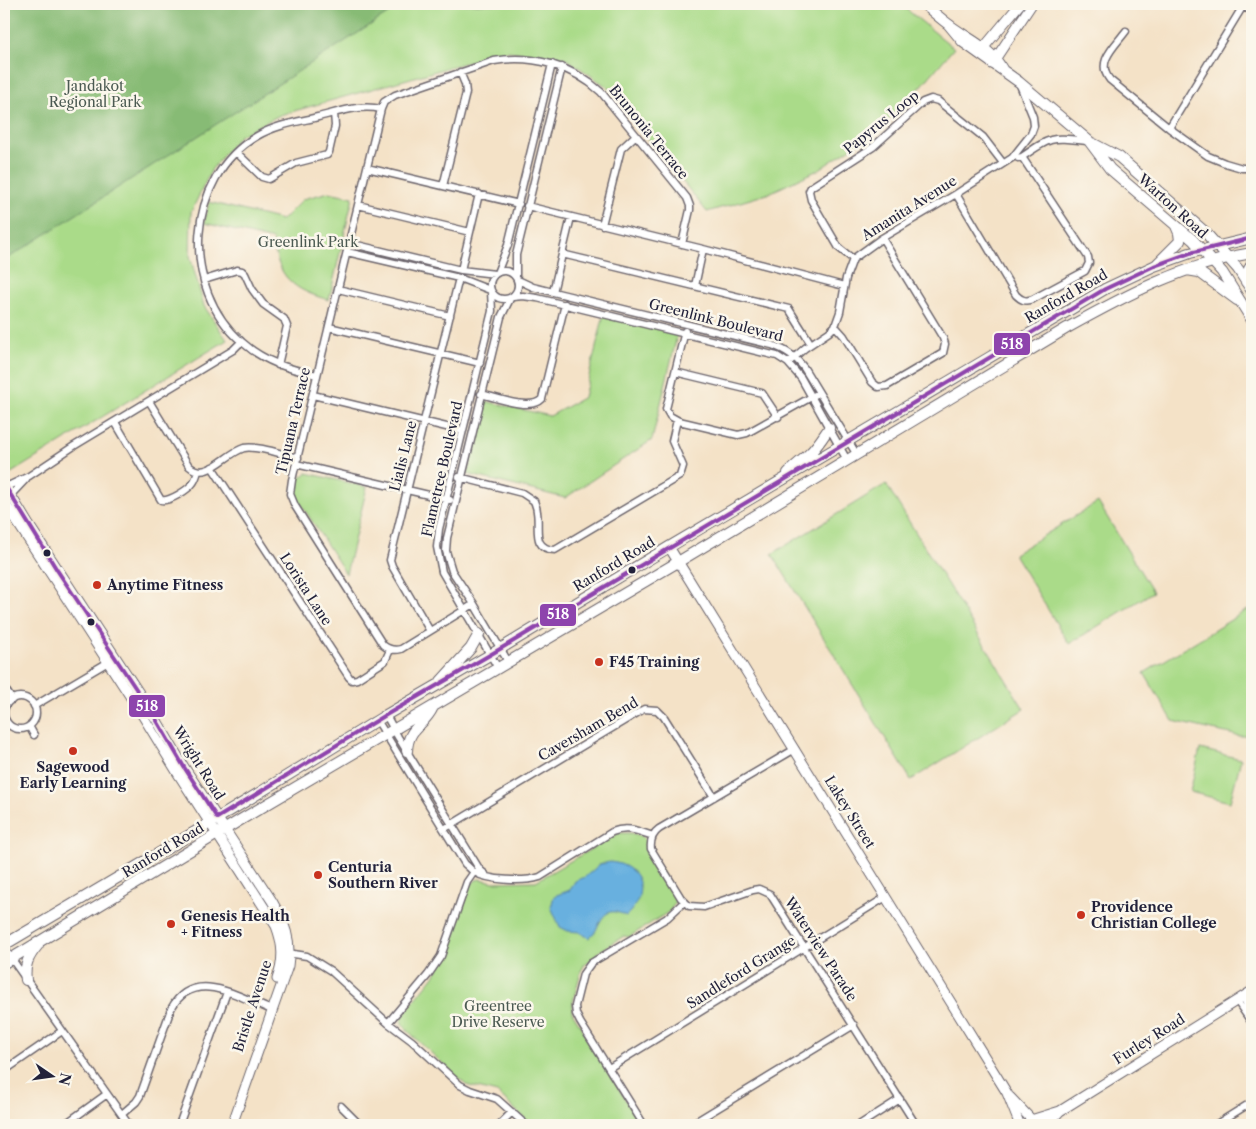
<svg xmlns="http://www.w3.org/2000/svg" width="1256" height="1129" viewBox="0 0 1256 1129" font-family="'Libre Caslon Text',serif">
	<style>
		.green { fill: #aadb89; stroke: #667e62 }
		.forest { fill: #87bb75; stroke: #546e58 }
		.water { fill: #68b0df; stroke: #45698d }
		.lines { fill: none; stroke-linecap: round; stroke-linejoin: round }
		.street-casing { stroke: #6c656c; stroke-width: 9 }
		.secondary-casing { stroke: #6c656c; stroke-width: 11 }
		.primary-casing { stroke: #6c656c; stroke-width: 12 }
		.street { stroke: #fff; stroke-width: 6 }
		.secondary { stroke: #fff; stroke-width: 9 }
		.primary { stroke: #fff; stroke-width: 10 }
		.bus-1-casing { stroke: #fbf7ec; stroke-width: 8 }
		.bus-1 { stroke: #8e44ad; stroke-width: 4 }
		.bus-dot { fill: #22223b; stroke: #fbf7ec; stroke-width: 2 }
		.poi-dot { fill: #c8321e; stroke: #fbf7ec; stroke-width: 2 }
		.labels { text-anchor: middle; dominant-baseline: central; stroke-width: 5; stroke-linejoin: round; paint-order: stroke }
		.park-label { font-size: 14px; fill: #4b5a52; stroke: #fbf7ec }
		.street-label { font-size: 14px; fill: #22223b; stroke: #fbf7ec }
		.poi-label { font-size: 14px; font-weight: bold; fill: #22223b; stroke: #fbf7ec; text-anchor: start }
		.line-badge { stroke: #fbf7ec; stroke-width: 2 }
		.badge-label { font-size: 14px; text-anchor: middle; font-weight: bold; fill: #fff }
	</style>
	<rect width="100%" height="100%" fill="#fbf7ec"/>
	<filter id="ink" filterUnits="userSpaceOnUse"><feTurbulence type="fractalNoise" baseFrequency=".02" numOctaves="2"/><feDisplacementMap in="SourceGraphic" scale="10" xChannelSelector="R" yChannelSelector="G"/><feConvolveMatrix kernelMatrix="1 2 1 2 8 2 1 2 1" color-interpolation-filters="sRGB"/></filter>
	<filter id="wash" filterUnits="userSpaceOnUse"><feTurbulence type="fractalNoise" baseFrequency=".0096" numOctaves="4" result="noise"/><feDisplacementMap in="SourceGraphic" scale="20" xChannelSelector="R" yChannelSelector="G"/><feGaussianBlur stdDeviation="1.12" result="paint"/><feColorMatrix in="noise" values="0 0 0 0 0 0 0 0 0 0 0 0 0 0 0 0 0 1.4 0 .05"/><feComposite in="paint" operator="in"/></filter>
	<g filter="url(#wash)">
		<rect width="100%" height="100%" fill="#f4e2c7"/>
		<!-- green -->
		<path class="green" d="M4,4H900L954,48L907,103L871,135L818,170L767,194L707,212L606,86L565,58L507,51L280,115L239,136L212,169L191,212L190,256L204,306L227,340L8,475L4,469Z
			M329,192L353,197L329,300C293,290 278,278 273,240L204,223L209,202L282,220L303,199Z
			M604,314L678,332L652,440L565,498L467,474L485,401L550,416L584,397Z
			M307,473L367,487L346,574L295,495L298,479Z
			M886,484L1024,709L911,780L772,554Z
			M1098,502L1153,592L1069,644L1014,554Z
			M1252,607V736H1239L1173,721L1144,673Z
			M1200,749L1241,759L1230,802L1190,792Z
			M619,833H631L642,836L645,839L649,850L675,894L676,901L670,911L629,937L624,936L597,953V956L585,964L581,971L572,1006V1012L641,1125H532L497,1093L466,1085L414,1037L402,1024V1016L434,976L448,952L469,886L476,880L480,879L494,882L536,881Z"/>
		<!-- forest -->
		<path class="forest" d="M4,4H403L4,261Z"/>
		<!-- water -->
		<path class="water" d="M610,862C643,865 649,895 626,916C609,907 604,913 597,928C596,932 592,934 589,938L579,932L568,931L560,927L551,907L554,896L570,890L575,881L585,877L600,864Z"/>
	</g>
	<g filter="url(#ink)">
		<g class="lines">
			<defs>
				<path id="street" d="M1241,5L1252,11
					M1126,31C1115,46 1095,62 1110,80L1169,128L1208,156L1225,163L1242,168H1252
					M381,109L292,480L290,494L295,506L383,645C389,650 394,651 401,649L474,604
					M1169,128L1243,6
					M236,152L262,177L269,179L296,163L327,155L329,152L335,126L334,113
					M1018,158L1022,157C1052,136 1051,137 1087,141
					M367,168L519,204
					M443,186L466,93L465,84L460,72
					M956,194L1016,295C1021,300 1025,302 1033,299L1085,271L1089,263L1088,257L1022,157
					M358,205L470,232
					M527,206L703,249L844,286
					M602,225L621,149L636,135
					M349,243L461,270L495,274
					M347,252L459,278L490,290
					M562,254L789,309L811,344
					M853,259L839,248L811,200L809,191L811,187L873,147L923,102L931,99L938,101L983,137L1003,163
					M461,270L479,194
					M490 285a14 14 0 1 1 28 0a14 14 0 1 1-28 0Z
					M497,273L508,245L552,64
					M516,276V255L562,67
					M204,280L237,270L242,271L245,274L252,289L263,304L284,319L287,326L278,365
					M518,280L533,287L553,292L772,345C786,350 795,356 804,368L857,455
					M695,286L703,249
					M338,289L450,316
					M491,291L492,311L439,529L437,547L442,572L498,668
					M553,292L571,217
					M513,297L523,296L537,298L777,356L788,363L801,378L847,460
					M835,326L844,336L872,382L878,387L887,386L943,353L945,344L943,338L882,238
					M329,327L480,363
					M685,331L666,409L670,416L679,421L738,435L747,433L815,395
					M788,363L805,348L829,332L835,326L840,312L846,278L853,259L882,238L956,194L1012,158L1031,134L1034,126L1033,117L1020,85
					M675,372L762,393L778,417
					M317,375C289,369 264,362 242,342C180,289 185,178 257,136C276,125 297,122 318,117C339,112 360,104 381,109L384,102L395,95L494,61C532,54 573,66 601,92L687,198L690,206V210L682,244
					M481,394C497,398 531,411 542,399L565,304
					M313,395L463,431
					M149,401L189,466C207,482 226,453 244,448C257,445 284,455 298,458
					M115,422L161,500C169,502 188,490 193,483C196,479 197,475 198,471
					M296,464L450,500
					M212,467L349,677L352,680L357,679L385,661L390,650
					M459,477L522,493L534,501C535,504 537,508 537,512C540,528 531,549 555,550L680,476L683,466L672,441L677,420
					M4,488L29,476L74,446L233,350L241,342
					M9,497L26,479
					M430,631L392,566L390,560L459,278
					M509,663L474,604L452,571L446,551L447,538L501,317L510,299
					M7,692L12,700
					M4 713a16 16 0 1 1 32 0a16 16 0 1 1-32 0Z
					M34,706L110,661
					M386,715L398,737L480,870L485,874
					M377,720L465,864C468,866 471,870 474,872C489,881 524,882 540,877L612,832C627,826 638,831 653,836
					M29,726L34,735
					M795,749L659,829C652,834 650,840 651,849L681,898L689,906L704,907L753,890L759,889L770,894L916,1125
					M444,829L644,709L657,710L664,717L714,797
					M4,948L129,1125
					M287,953L307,956L331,971L388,1023L412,1041L460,1085L470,1090L497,1099L526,1125
					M1243,997L1252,1016
					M1237,1001L1252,1023
					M388,1023L428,975L441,956L467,882L474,872
					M609,1068L886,897
					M4,1071L62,1031
					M341,1106L360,1125
					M122,1114L136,1102L140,1096L171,1009C194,966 240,998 272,1010
					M64,1125L107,1094
					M179,1125L227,992
					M499,1125L512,1112
					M644,1125L580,1022L576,1014L575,1006L583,974L591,963L667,918L684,902
					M690,1125L854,1025
					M859,1125L900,1099
					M1215,1125L1252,1102"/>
				<path id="secondary" d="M980,52L1020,4
					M992,64L1032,4
					M4,484L29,525L156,719L184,767L272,901C285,924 292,939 288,966L232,1125
					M4,502L141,713L177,772L276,926C283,944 284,960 277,979
					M669,547L1007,1093L1019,1123
					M1010,1097L1030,1118
					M1034,1119L1060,1111L1252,991
					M1047,1125L1060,1111"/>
				<path id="primary" d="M924,4C932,11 940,18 948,24C967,39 990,47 1002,69
					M949,25L963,42L1019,82L1089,141L1110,169L1193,240L1222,272L1252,320
					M1092,143L1119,157L1205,232L1238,269L1252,291
					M1157,264L1180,241L1179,233L1176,226
					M1187,270L1199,272L1237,300
					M1246,282L1249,269L1252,264
					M788,473C796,464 801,462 809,454C817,447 823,437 829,428
					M441,681L471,648L479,634
					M407,751C408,726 424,727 433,707
					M4,945L210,823L386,715L500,649L669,547L1105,289L1154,266L1190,253L1252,238
					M4,963L242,819L678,562L1067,328C1126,295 1185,264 1252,253
					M26,980C24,965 28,957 38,945"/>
			</defs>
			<!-- street casing -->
			<use href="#street" class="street-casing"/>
			<!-- secondary casing -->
			<use href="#secondary" class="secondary-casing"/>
			<!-- primary casing -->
			<use href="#primary" class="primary-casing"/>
			<!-- street -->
			<use href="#street" class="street"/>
			<!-- secondary -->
			<use href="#secondary" class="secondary"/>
			<!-- primary -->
			<use href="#primary" class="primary"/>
			<defs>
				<path id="bus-1" d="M4,484L57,570L156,719L184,767L217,818L386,715L500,649L1105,289L1154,266L1190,253L1252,238"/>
			</defs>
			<!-- bus-1 casing -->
			<use href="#bus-1" class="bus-1-casing"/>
			<!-- bus-1 -->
			<use href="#bus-1" class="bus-1"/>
		</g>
	</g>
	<!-- markers -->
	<g class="bus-dot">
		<circle cx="47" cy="553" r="4.5"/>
		<circle cx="632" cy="570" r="4.5"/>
		<circle cx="91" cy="622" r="4.5"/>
	</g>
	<g class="poi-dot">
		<circle cx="97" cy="585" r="5"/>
		<circle cx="599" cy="662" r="5"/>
		<circle cx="73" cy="751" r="5"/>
		<circle cx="318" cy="875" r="5"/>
		<circle cx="1081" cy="915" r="5"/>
		<circle cx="171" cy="924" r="5"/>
	</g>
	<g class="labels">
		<!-- park labels -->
		<g class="park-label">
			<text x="95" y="86">Jandakot<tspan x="95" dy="16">Regional Park</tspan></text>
			<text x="308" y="242">Greenlink Park</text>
			<text x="498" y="1006">Greentree<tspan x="498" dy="16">Drive Reserve</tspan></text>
		</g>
		<!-- street labels -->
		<g class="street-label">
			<text transform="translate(881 122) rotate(-39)">Papyrus Loop</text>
			<text transform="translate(649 132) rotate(51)">Brunonia Terrace</text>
			<text transform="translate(1173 206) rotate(42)">Warton Road</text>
			<text transform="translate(909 208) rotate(-32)">Amanita Avenue</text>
			<text transform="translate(1066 296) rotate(-30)">Ranford Road</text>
			<text transform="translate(716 320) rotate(14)">Greenlink Boulevard</text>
			<text transform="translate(293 421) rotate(-77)">Tipuana Terrace</text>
			<text transform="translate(403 456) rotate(-76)">Lialis Lane</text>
			<text transform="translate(442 469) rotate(-77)">Flametree Boulevard</text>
			<text transform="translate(614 564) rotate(-31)">Ranford Road</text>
			<text transform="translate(306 589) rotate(57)">Lorista Lane</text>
			<text transform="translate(588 729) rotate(-30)">Caversham Bend</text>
			<text transform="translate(199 763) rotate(58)">Wright Road</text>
			<text transform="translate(850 812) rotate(58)">Lakey Street</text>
			<text transform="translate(163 850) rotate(-31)">Ranford Road</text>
			<text transform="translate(821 949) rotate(57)">Waterview Parade</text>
			<text transform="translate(741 972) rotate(-32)">Sandleford Grange</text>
			<text transform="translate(252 1006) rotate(-72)">Bristle Avenue</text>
			<text transform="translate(1149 1039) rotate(-32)">Furley Road</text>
		</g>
		<!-- poi labels -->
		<g class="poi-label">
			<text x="107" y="585">Anytime Fitness</text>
			<text x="609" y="662">F45 Training</text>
			<text x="73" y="767" text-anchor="middle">Sagewood<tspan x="73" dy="16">Early Learning</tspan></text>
			<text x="328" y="867">Centuria<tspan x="328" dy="16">Southern River</tspan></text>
			<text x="1091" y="907">Providence<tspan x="1091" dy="16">Christian College</tspan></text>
			<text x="181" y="916">Genesis Health<tspan x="181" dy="16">+ Fitness</tspan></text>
		</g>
	</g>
	<g class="line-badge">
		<rect x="993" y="332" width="38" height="24" rx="5" fill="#8e44ad"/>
		<rect x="539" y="603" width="38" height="24" rx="5" fill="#8e44ad"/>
		<rect x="128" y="694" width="38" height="24" rx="5" fill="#8e44ad"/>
	</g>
	<g class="badge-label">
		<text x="1012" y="349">518</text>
		<text x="558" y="619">518</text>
		<text x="147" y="711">518</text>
	</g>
	<!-- margin -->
	<rect width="1256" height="1129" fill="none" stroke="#fbf7ec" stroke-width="20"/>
	<!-- north arrow -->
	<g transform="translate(52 1076) rotate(103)" stroke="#fbf7ec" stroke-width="4" paint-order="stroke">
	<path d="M0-4L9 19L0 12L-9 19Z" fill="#22223b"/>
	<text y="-8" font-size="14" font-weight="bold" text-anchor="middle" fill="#22223b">N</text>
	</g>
</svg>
